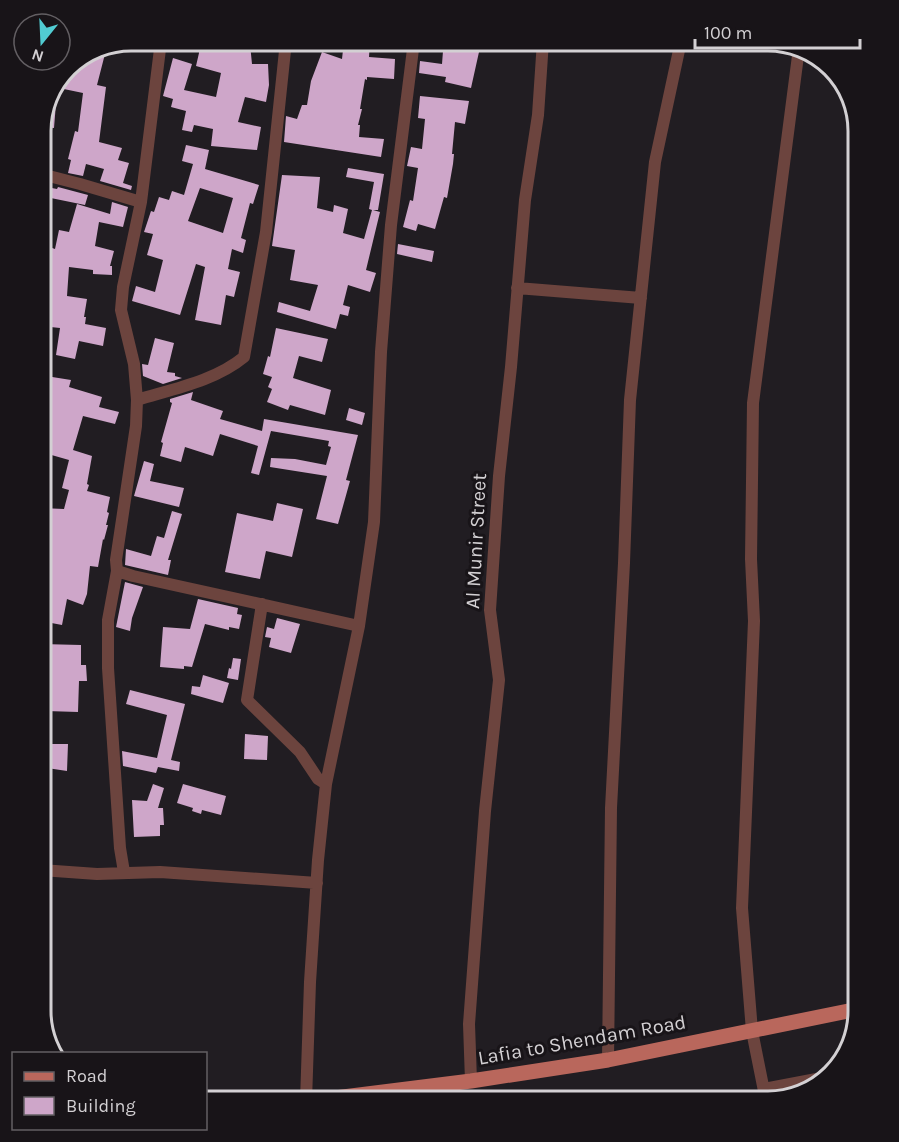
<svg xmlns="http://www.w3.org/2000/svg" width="899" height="1142" viewBox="0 0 899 1142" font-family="Karla,sans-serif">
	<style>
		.building { fill: #cea6c9; fill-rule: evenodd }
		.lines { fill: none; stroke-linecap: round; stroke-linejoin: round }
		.minor { stroke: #6c443e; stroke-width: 12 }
		.major { stroke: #b9675c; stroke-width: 15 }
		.labels { text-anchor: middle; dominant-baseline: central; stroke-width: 6; stroke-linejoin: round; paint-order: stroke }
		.street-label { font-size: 20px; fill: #d3d0d3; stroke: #181418 }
		.rim { fill: none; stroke: #d3d0d3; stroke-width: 3 }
	</style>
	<rect width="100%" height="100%" fill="#211d22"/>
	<!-- building -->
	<path class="building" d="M199,41H246V45L250,44L252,64H268L269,85L266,102L245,97L238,122L261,127L257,150L211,146L213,129L194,125L192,132L182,130L186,111L171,107L173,99L163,96L173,58L192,64L184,90L216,97L221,73L196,66L199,53Z
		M344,41H370L369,57L395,59L394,79L367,77V80L365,79L360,109H362L358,125H360L359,137L384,139L381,157L284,142L286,116L297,119L302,105H307L311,81L322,52L342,59Z
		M460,41H470L469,49L479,52L471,88L445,82L446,77L419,73L420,61L442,64L443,51L458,52Z
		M106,50L97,85L106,87L99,142L122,148L118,160L129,163L123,183L132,186L131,190L100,181L104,169L86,164L83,176L68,173L71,160L68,159L75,131L78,132L83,93L59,88L71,63Z
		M57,91L54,128L41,127V124Z
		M420,96L469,101L465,124L455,122L452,154H454L453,164L447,198L444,197L435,229L418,224L416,231L403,227L410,200L413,201L418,168L407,166L411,147L422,149L425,119L418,118Z
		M186,145L209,150L205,169L259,185L253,204L250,203L241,238L246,240L243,253L232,249L228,269L240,272L234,297L226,295L221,325L195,320L205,267L196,264L180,315L132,301L136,286L155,292L163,260L147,255L153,234L144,232L151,211L154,212L159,197L169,200L172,191L184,195L193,164L182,161ZM200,188L233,198L223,233L188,221Z
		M348,168L384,174L378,210H373L380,212L366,270L376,273L370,292L348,285L343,305L350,307L348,316L340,314L336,329L277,312L279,302L310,311L318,285L290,280L295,250L272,246L282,175L320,177L317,208L333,212L334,205L348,209L343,233L364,239L372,210L369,209L374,182L346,177Z
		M41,186L57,189L58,187L88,195L85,205L41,196Z
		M112,202L128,207L123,227L99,222L95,246L114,251L110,266H112V275L93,274V270L69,267L67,296L87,299L84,317H86L85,324L106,328L103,346L79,341L75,359L56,355L60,328L41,326V302L49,303L52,266L41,263V244L55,249L59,230L69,232L77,204L110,214Z
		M398,244L434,251L432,262L397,254Z
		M276,328L328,339L322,362L299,356L293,378L331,390L325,415L290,405L288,410L267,402L272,389L268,387L272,377L263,374L268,356L270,357Z
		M155,338L174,343L167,372L175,373V376L182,378L163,384L143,376L142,364L148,365Z
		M46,376L71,380L69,387L102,397L99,407L119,412L115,424L83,416L73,450L92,456L87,484L89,485L87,491L110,497L107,512L109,513L106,525H108L104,540L103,539L98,567L90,566L87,594L83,605L67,599L62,625L41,621V577H45L48,532H41V508L64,509L69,490L62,488L69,460L41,452L49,418L41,416L46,399L41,398V385L45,386Z
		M193,392L191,400L223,411L220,419L262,431L264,419L358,435L346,480L350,481L338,524L316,519L327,476L270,467L271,458L295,459L326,465L331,447L328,446L329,441L271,431L259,475L251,473L258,446L220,434L213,456L185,447L181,462L160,456L163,443L161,442L172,403L170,402V399Z
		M349,408L365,413L362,425L346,420Z
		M144,461L154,464L150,481L184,488L179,507L134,496Z
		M277,503L303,509L292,557L266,551L260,579L225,572L237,513L273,521Z
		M172,511L182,514L168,560H171L168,575L125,565L126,549L151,556L157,536L164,538Z
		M125,582L143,587L132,618L130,631L116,627Z
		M198,599L238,608L237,614L242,615L239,629L229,627V630L205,624L192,667L184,666V669L160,667L163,627L190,629Z
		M277,618L300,624L291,653L269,647L271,638L265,637L267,627L274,629Z
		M41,644L81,645V665H86L87,681H79L78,712L46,711V682H41Z
		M233,658L241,659L238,680L227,678L229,668L231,669Z
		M203,675L229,683L223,703L191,694L192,686L200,687Z
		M130,690L185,704L171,760L180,762L179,771L158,767L156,773L123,766L122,751L157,758L167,715L126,704Z
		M245,734L268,736L267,760L244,759Z
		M41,744H68L67,771L47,768L49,754H41Z
		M153,784L164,788L158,808H163L164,825H160V836L134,837L132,800L147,801Z
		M183,784L226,796L221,815L202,810L201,814L192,811L193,808L177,803Z"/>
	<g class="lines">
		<!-- minor -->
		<path class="minor" d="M161,41L141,202L123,287L121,310L134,364L137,400L136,426L116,560L117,571L133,576L359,626
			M41,174L80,184L141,202
			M517,288L641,298
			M137,400C173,389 215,381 244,357L266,232L286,41
			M117,571L108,620V668L120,848L124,872
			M262,604L247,700L300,752L318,779L326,784
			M41,870L97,874L160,872L317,883
			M608,1060L611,808L624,563L630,400L655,162L681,41
			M471,1081L469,1024L485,811L499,680L490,610L499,476L511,367L525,200L538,115L543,41
			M764,1089L827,1077
			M306,1101L310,982L318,860L326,784L359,626L374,522L381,352L391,225L414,41
			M766,1101L752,1031L742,908L754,621L751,559L753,403L799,48"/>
		<!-- major -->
		<path class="major" d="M311,1101L471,1081L608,1060L858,1009"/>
	</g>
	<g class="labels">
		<!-- street labels -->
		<g class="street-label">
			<text transform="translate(476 541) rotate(-87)">Al Munir Street</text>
			<text transform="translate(582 1040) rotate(-10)">Lafia to Shendam Road</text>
		</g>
	</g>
	<!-- crop -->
	<path d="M0 0H899V1142H0ZM131 51H768A80 80 0 0 1 848 131V1011A80 80 0 0 1 768 1091H131A80 80 0 0 1 51 1011V131A80 80 0 0 1 131 51Z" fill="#181418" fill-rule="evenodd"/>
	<path class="rim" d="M131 51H768A80 80 0 0 1 848 131V1011A80 80 0 0 1 768 1091H131A80 80 0 0 1 51 1011V131A80 80 0 0 1 131 51Z"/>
	<!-- legend -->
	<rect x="12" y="1052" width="195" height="78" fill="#181418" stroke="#635f63" stroke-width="1.5"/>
	<rect x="24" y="1072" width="30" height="9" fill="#b9675c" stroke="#635f63" stroke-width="1.5"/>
	<text x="66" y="1082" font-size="18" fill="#d3d0d3">Road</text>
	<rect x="24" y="1097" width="30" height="18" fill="#cea6c9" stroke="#635f63" stroke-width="1.5"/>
	<text x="66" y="1112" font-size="18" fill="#d3d0d3">Building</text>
	<!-- north arrow -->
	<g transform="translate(42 42) rotate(198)"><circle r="28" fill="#181418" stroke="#635f63" stroke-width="1.5"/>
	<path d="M0-4.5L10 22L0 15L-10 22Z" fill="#51ccd2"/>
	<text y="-9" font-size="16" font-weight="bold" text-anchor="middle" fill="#d3d0d3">N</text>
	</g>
	<!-- scale -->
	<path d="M695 39v9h165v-9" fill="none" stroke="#d3d0d3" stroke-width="3"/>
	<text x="704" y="39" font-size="18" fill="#d3d0d3" stroke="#181418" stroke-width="4.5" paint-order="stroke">100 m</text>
</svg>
